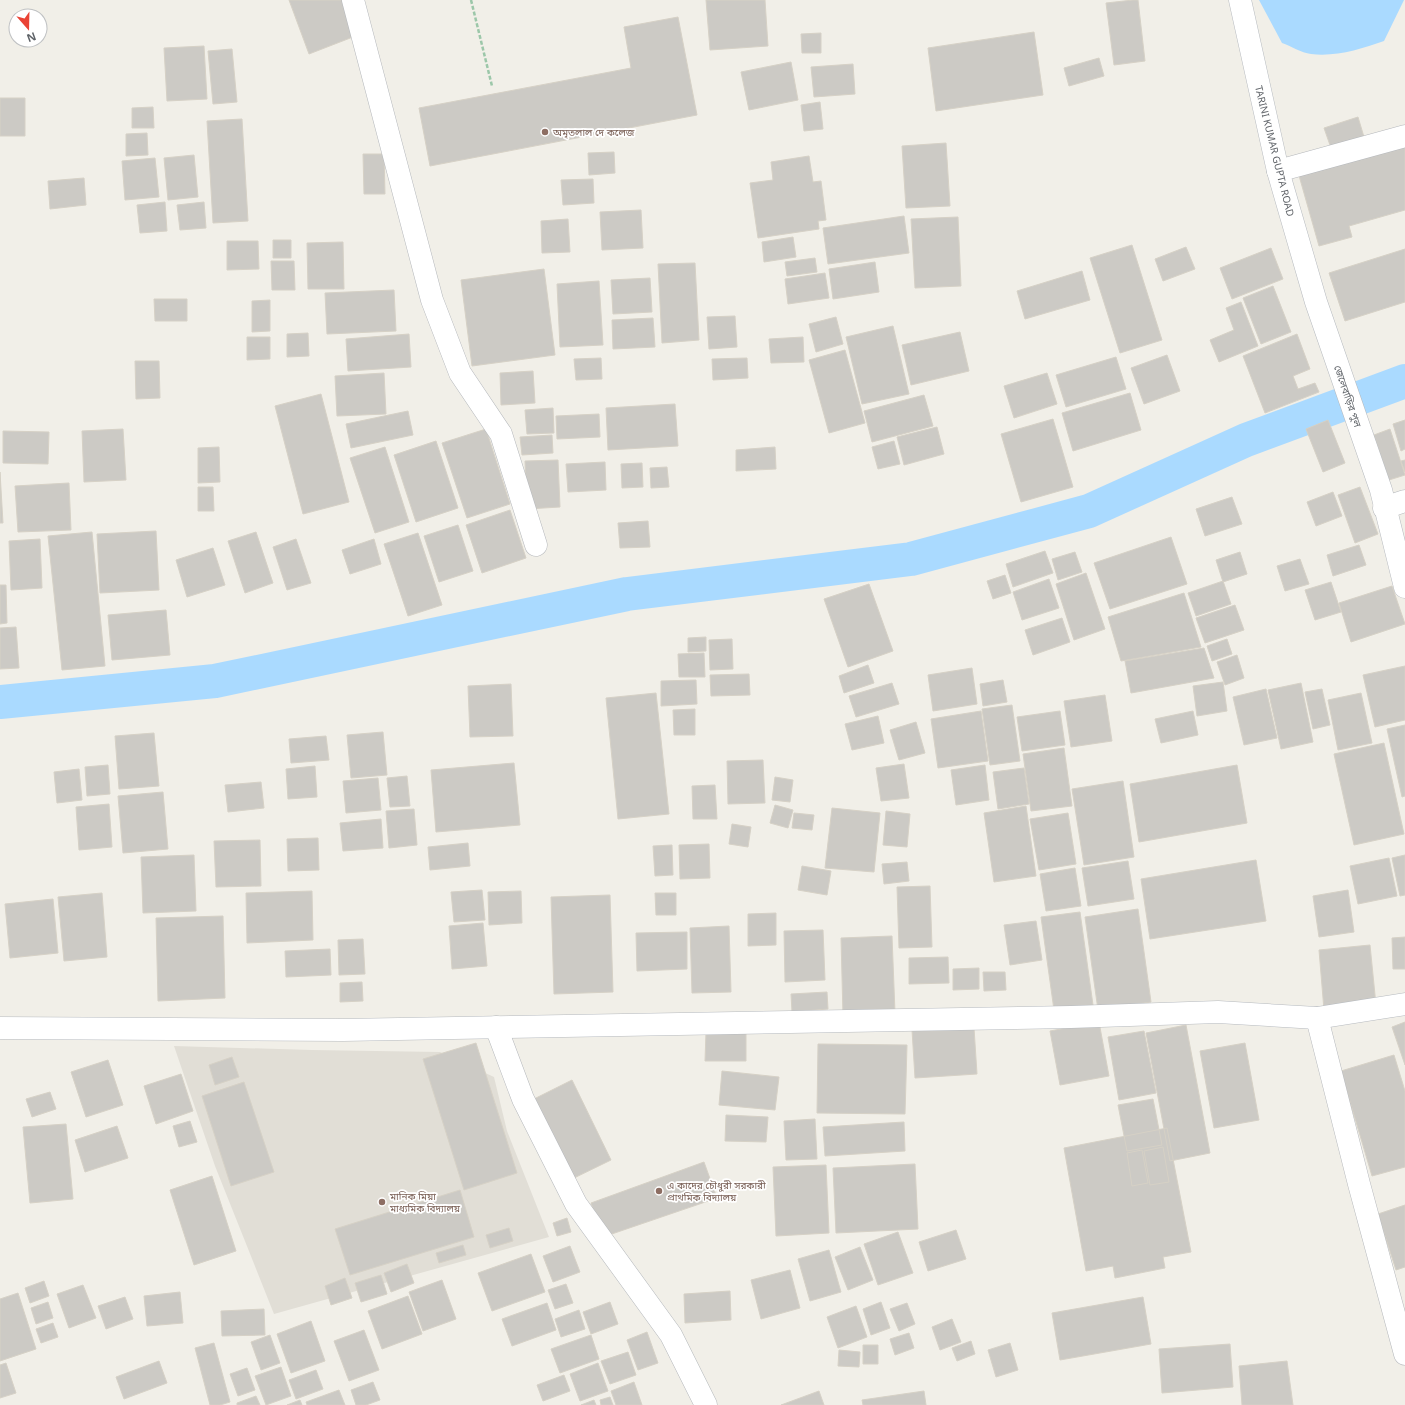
<svg xmlns="http://www.w3.org/2000/svg" width="1405" height="1405" viewBox="0 0 1405 1405" font-family="'Noto Sans','Noto Sans Bengali',sans-serif">
	<style>
		.education { fill: #e1ded6 }
		.water { fill: #aadaff }
		.lines { fill: none; stroke-linecap: round; stroke-linejoin: round }
		.canal { stroke: #aadaff; stroke-width: 34 }
		.building { fill: #cccac5; stroke: #d6d1c6 }
		.street-casing { stroke: #b5b8bc; stroke-width: 23 }
		.secondary-casing { stroke: #b6babf; stroke-width: 23 }
		.path { stroke: #9cc7a9; stroke-width: 2.5; stroke-dasharray: 4 2; stroke-linecap: butt }
		.street { stroke: #fff; stroke-width: 22 }
		.secondary { stroke: #fff; stroke-width: 22 }
		.education-dot { fill: #8d6e63; stroke: #fff; stroke-width: 1.5 }
		.labels { text-anchor: middle; dominant-baseline: central; stroke-width: 3.5; stroke-linejoin: round; paint-order: stroke }
		.education-label { font-size: 10px; fill: #785e54; stroke: #fff; text-anchor: start }
		.street-label { font-size: 10px; fill: #5f6368; stroke: #fff }
	</style>
	<rect width="100%" height="100%" fill="#f1efe8"/>
	<!-- education -->
	<path class="education" d="M174,1046L312,1050L440,1052L494,1077L507,1131L549,1237L274,1314L215,1166Z"/>
	<!-- water -->
	<path class="water" d="M1259,0H1404L1384,41C1361,49 1336,57 1311,54C1301,53 1291,46 1282,43Z"/>
	<g class="lines">
		<!-- canal -->
		<path class="canal" d="M0,702L215,681L627,594L911,559L1089,511L1246,440L1405,381"/>
	</g>
	<!-- building -->
	<path class="building" d="M289,0H345L358,35L309,54Z
		M706,0H765L768,46L710,50Z
		M1133,0H1138L1145,61L1114,65L1106,3Z
		M678,17L697,115L430,166L419,108L631,68L624,27Z
		M1034,32L1043,95L936,111L928,48Z
		M821,33V53H802L801,34Z
		M204,46L207,99L167,101L164,48Z
		M232,49L237,102L213,104L208,51Z
		M1099,58L1104,76L1069,86L1064,68Z
		M791,62L798,100L749,110L741,72Z
		M853,64L855,94L814,97L811,67Z
		M0,98H25V136H0Z
		M820,102L823,129L804,131L801,105Z
		M153,107L154,128H132V108Z
		M1358,117L1364,137L1331,148L1324,128Z
		M242,119L248,221L213,223L207,121Z
		M147,133L148,155L126,156V134Z
		M946,143L950,206L906,208L902,146Z
		M1405,143V210L1349,226L1352,237L1319,246L1298,172Z
		M614,152L615,173L589,175L588,153Z
		M363,154H384L385,194H364Z
		M194,155L198,197L168,200L164,158Z
		M809,156L813,182L821,181L826,220L818,221L819,229L758,238L750,183L773,180L771,162Z
		M155,158L159,197L125,200L122,161Z
		M84,178L86,205L50,209L48,181Z
		M593,179L594,203L563,205L561,180Z
		M165,202L167,231L140,233L137,205Z
		M204,202L206,228L180,230L177,205Z
		M641,210L643,248L602,250L600,212Z
		M904,216L909,253L828,264L823,228Z
		M958,217L961,286L915,288L911,219Z
		M568,219L570,252L542,253L541,221Z
		M793,237L796,257L764,262L762,242Z
		M273,240H291V258H273Z
		M227,241H258L259,269L227,270Z
		M343,242L344,289H308L307,243Z
		M1132,245L1162,340L1120,353L1090,258Z
		M1186,247L1195,269L1163,281L1155,259Z
		M1271,248L1283,279L1232,299L1220,268Z
		M1405,249V302L1345,321L1329,273Z
		M815,258L817,272L787,276L785,262Z
		M271,261H294L295,290H272Z
		M875,262L879,292L833,299L829,269Z
		M695,263L699,340L662,343L658,264Z
		M544,269L555,355L472,366L461,280Z
		M1082,271L1090,300L1025,319L1017,291Z
		M825,273L829,298L788,304L785,279Z
		M650,278L652,312L613,314L611,280Z
		M599,281L603,345L560,347L557,284Z
		M1273,286L1291,332L1261,344L1243,298Z
		M394,290L396,331L327,334L325,293Z
		M154,299H187V321H155Z
		M270,300V331L252,332V301Z
		M1241,302L1258,346L1219,362L1210,340L1234,330L1226,308Z
		M735,316L737,347L709,349L707,317Z
		M836,317L843,344L816,352L809,324Z
		M653,318L655,347L613,349L612,320Z
		M893,326L909,394L862,404L846,337Z
		M960,332L969,371L911,385L902,345Z
		M308,333L309,356L287,357V334Z
		M409,334L411,367L348,371L346,339Z
		M1297,334L1310,369L1293,376L1298,389L1315,383L1319,392L1265,413L1243,356Z
		M247,337H270V359L247,360Z
		M803,337L804,362L771,363L769,339Z
		M845,350L865,423L829,433L809,360Z
		M1167,355L1180,391L1144,404L1131,368Z
		M1116,357L1126,389L1066,407L1056,375Z
		M601,358L602,379L576,380L574,359Z
		M747,358L748,378L713,380L712,359Z
		M135,361H159L160,398L136,399Z
		M533,371L535,403L501,405L500,373Z
		M384,373L386,414L337,416L335,376Z
		M1047,373L1057,404L1014,418L1004,386Z
		M1130,393L1141,430L1073,451L1062,413Z
		M321,394L349,502L303,514L275,406Z
		M924,395L933,426L872,442L864,411Z
		M675,404L678,446L608,450L606,408Z
		M553,408L554,433L527,434L525,410Z
		M408,411L413,435L351,448L346,424Z
		M599,414L600,437L557,439L556,416Z
		M1053,419L1073,487L1021,502L1001,434Z
		M1328,420L1345,463L1323,472L1306,429Z
		M1405,420V449L1401,451L1393,424Z
		M937,427L944,454L904,465L897,437Z
		M123,429L126,480L84,482L82,431Z
		M486,429L510,504L467,518L442,443Z
		M1390,429L1405,475L1389,480L1374,435Z
		M3,431L49,432L48,464L3,463Z
		M552,435L553,453L522,455L520,437Z
		M436,441L458,508L416,522L394,455Z
		M894,441L900,464L878,469L872,447Z
		M219,447L220,482L198,483V448Z
		M385,447L409,522L375,533L350,458Z
		M775,447L776,469L736,471V450Z
		M558,460L560,507L527,509L525,461Z
		M1405,460V472L1401,461Z
		M605,462L606,490L568,492L566,464Z
		M642,463L643,487L622,488L621,464Z
		M667,467L669,487L651,488L650,468Z
		M0,472L3,523H0Z
		M69,483L71,530L18,532L15,486Z
		M198,487H213L214,511H198Z
		M1360,487L1378,534L1355,543L1338,495Z
		M1333,492L1342,516L1316,526L1307,502Z
		M1232,497L1242,524L1205,536L1196,509Z
		M510,510L526,558L482,573L466,525Z
		M648,521L650,547L620,548L618,523Z
		M458,525L473,571L439,582L424,536Z
		M156,531L159,590L100,593L97,534Z
		M92,532L105,666L62,670L48,536Z
		M256,532L273,583L245,593L228,541Z
		M418,533L442,605L408,616L384,544Z
		M1171,537L1187,584L1110,609L1094,563Z
		M40,539L42,588L11,590L9,541Z
		M296,539L311,583L287,590L273,547Z
		M374,539L381,564L350,574L342,550Z
		M1359,545L1366,565L1333,576L1327,555Z
		M213,548L225,585L187,597L176,560Z
		M1045,551L1053,573L1013,587L1006,564Z
		M1075,552L1082,572L1058,580L1052,559Z
		M1240,552L1247,574L1223,582L1216,560Z
		M1300,559L1309,584L1285,591L1277,566Z
		M1086,573L1105,629L1074,640L1056,584Z
		M1005,575L1011,593L993,599L987,581Z
		M1049,579L1059,608L1022,620L1013,592Z
		M1223,581L1231,604L1196,616L1188,593Z
		M1331,582L1341,612L1315,620L1305,590Z
		M869,584L893,651L848,667L824,599Z
		M0,585H6L7,623L0,624Z
		M1392,586L1405,624L1351,642L1339,603Z
		M1184,593L1201,647L1121,661L1108,617Z
		M1235,605L1244,630L1205,643L1196,618Z
		M166,610L170,655L112,660L108,615Z
		M1062,618L1070,642L1033,655L1025,630Z
		M16,627L19,668L0,669V628Z
		M706,637V651L688,652V638Z
		M732,639L733,669L710,670L709,640Z
		M1227,639L1232,654L1212,661L1207,646Z
		M1204,648L1214,678L1131,693L1125,661Z
		M704,653L705,677H679L678,654Z
		M1237,655L1244,678L1225,685L1217,662Z
		M868,665L874,683L844,693L839,676Z
		M1405,666V720L1375,727L1363,675Z
		M972,668L977,704L933,711L928,675Z
		M749,674L750,695L711,696L710,675Z
		M696,680L697,704L661,706V681Z
		M1003,680L1007,702L983,706L980,684Z
		M1223,682L1227,711L1197,716L1193,686Z
		M892,683L899,704L856,717L849,696Z
		M1301,683L1313,742L1281,749L1268,690Z
		M511,684L513,736L470,737L468,686Z
		M1266,689L1277,738L1244,745L1233,697Z
		M1322,689L1330,725L1313,729L1305,692Z
		M656,693L669,814L618,819L606,698Z
		M1361,693L1372,743L1338,750L1328,700Z
		M1105,695L1112,741L1071,747L1064,701Z
		M1012,705L1020,761L990,765L982,709Z
		M695,709V735H674L673,710Z
		M981,711L988,761L938,768L931,719Z
		M1060,711L1065,745L1022,751L1017,717Z
		M1193,711L1198,735L1161,743L1155,719Z
		M878,716L884,743L852,750L845,724Z
		M916,722L925,753L899,760L890,730Z
		M1405,725V796L1402,797L1387,729Z
		M383,732L387,775L351,778L347,735Z
		M154,733L159,786L119,789L115,736Z
		M326,736L329,760L291,763L289,739Z
		M1384,743L1404,834L1354,845L1334,754Z
		M1064,748L1072,806L1031,811L1023,754Z
		M763,760L765,803L728,804L727,761Z
		M514,763L520,825L436,832L431,770Z
		M904,764L909,798L881,801L876,768Z
		M108,765L110,794L87,796L85,767Z
		M985,765L989,800L956,805L951,770Z
		M1237,765L1247,823L1139,842L1130,784Z
		M315,766L317,797L288,799L286,769Z
		M1024,768L1029,804L998,809L993,772Z
		M79,769L82,800L57,803L54,772Z
		M407,776L410,806L390,807L387,778Z
		M775,777L793,780L790,802L772,800Z
		M378,778L381,810L346,813L343,781Z
		M1123,781L1134,857L1084,865L1072,789Z
		M261,782L264,808L228,812L225,785Z
		M715,785L717,819H693L692,786Z
		M163,792L168,849L123,853L118,796Z
		M109,804L112,847L79,850L76,807Z
		M775,805L793,810L788,828L770,823Z
		M1026,806L1036,876L994,882L984,813Z
		M832,808L880,813L874,872L825,868Z
		M414,809L417,845L389,848L386,811Z
		M886,811L910,814L907,847L883,845Z
		M794,813L814,815L812,830L792,828Z
		M1068,813L1076,864L1039,870L1030,819Z
		M381,819L383,848L343,851L340,823Z
		M732,824L751,827L748,847L729,844Z
		M318,838L319,870L288,871L287,839Z
		M260,840L261,886L216,887L214,841Z
		M468,843L470,866L430,870L428,847Z
		M709,844L710,878L680,879L679,845Z
		M672,845L673,875L655,876L653,846Z
		M194,855L196,911L143,913L141,857Z
		M1405,855V895L1400,896L1392,858Z
		M1389,858L1397,896L1358,904L1350,866Z
		M1256,860L1266,921L1150,939L1141,879Z
		M1128,861L1134,899L1088,906L1082,868Z
		M907,862L909,881L884,884L882,864Z
		M802,866L831,871L827,895L798,890Z
		M1075,868L1081,906L1046,911L1040,874Z
		M930,886L932,947L899,948L897,887Z
		M482,890L485,920L454,922L451,892Z
		M1348,890L1354,932L1319,937L1313,896Z
		M312,891L313,940L247,943L246,893Z
		M521,891L522,923L489,925L488,892Z
		M102,893L107,957L64,961L58,897Z
		M655,893H676V915H656Z
		M610,895L613,992L554,994L551,897Z
		M53,899L58,953L10,958L5,904Z
		M1138,909L1151,1002L1098,1010L1085,917Z
		M1080,912L1093,1005L1054,1010L1041,917Z
		M776,913V945L748,946V914Z
		M223,916L225,998L158,1001L156,918Z
		M1036,921L1042,960L1010,965L1004,925Z
		M483,923L487,966L452,969L449,926Z
		M729,926L731,992L692,993L690,928Z
		M823,930L825,980L785,982L784,931Z
		M687,932V969L637,971L636,933Z
		M892,936L895,1013L843,1016L841,938Z
		M1405,937V969H1393L1392,938Z
		M363,939L365,974L339,975L338,940Z
		M1370,945L1376,1005L1324,1010L1319,950Z
		M330,949L331,975L286,977L285,951Z
		M948,957L949,983L909,984V958Z
		M979,968V989L953,990V969Z
		M983,972H1005L1006,990L984,991Z
		M362,982L363,1001L340,1002V983Z
		M827,992L828,1009L792,1012L791,994Z
		M1099,1022L1109,1076L1060,1085L1050,1031Z
		M1405,1022V1065L1392,1027Z
		M1186,1025L1210,1153L1170,1161L1146,1033Z
		M974,1028L977,1074L915,1078L912,1030Z
		M1144,1031L1156,1093L1119,1100L1108,1037Z
		M706,1032H746V1061H705Z
		M476,1043L517,1173L464,1190L423,1059Z
		M1245,1043L1259,1120L1214,1128L1200,1051Z
		M818,1044L907,1045L905,1114L817,1113Z
		M1394,1055L1405,1091V1167L1372,1176L1341,1071Z
		M232,1057L239,1077L215,1085L209,1065Z
		M108,1060L123,1105L86,1117L71,1072Z
		M722,1071L779,1077L775,1110L719,1105Z
		M181,1074L193,1111L156,1124L144,1086Z
		M572,1080L611,1160L572,1179L534,1099Z
		M244,1082L274,1172L231,1186L202,1096Z
		M50,1092L56,1109L32,1117L26,1099Z
		M1153,1099L1162,1145L1127,1151L1118,1105Z
		M726,1115L768,1117L766,1142L725,1141Z
		M815,1119L817,1159L786,1160L784,1121Z
		M190,1121L197,1142L179,1147L173,1126Z
		M904,1122L905,1151L825,1156L823,1127Z
		M66,1124L73,1199L30,1203L23,1127Z
		M117,1126L128,1158L85,1172L75,1140Z
		M1167,1128L1191,1252L1163,1257L1165,1268L1115,1278L1113,1266L1086,1271L1064,1148Z
		M1163,1147L1169,1182L1150,1185L1144,1151Z
		M1142,1150L1148,1183L1132,1186L1127,1153Z
		M704,1162L717,1198L603,1237L591,1203Z
		M915,1164L918,1229L836,1233L833,1168Z
		M826,1165L829,1233L776,1236L773,1167Z
		M212,1176L236,1251L194,1265L170,1190Z
		M460,1190L474,1237L350,1275L335,1229Z
		M1405,1205V1267L1396,1270L1378,1214Z
		M567,1218L571,1232L557,1236L553,1223Z
		M509,1228L513,1241L490,1248L486,1235Z
		M956,1230L966,1259L928,1271L919,1242Z
		M898,1232L913,1273L878,1285L864,1244Z
		M463,1245L466,1255L439,1263L436,1253Z
		M570,1246L580,1272L553,1282L543,1256Z
		M860,1247L873,1280L848,1290L835,1257Z
		M829,1250L841,1292L810,1301L798,1259Z
		M531,1254L545,1292L492,1311L478,1273Z
		M407,1264L414,1283L391,1292L384,1273Z
		M790,1270L800,1308L761,1319L751,1280Z
		M381,1275L387,1294L361,1302L355,1283Z
		M345,1278L352,1298L331,1305L325,1286Z
		M442,1280L456,1319L423,1331L409,1292Z
		M44,1281L49,1296L30,1303L25,1288Z
		M566,1284L573,1303L555,1309L548,1290Z
		M83,1285L96,1318L69,1328L57,1294Z
		M730,1291L731,1320L685,1323L684,1294Z
		M180,1292L183,1323L147,1326L144,1296Z
		M18,1293L36,1349L0,1361V1299Z
		M408,1296L422,1334L382,1349L368,1311Z
		M125,1297L133,1319L106,1329L98,1306Z
		M1143,1297L1151,1344L1060,1360L1052,1313Z
		M48,1302L53,1318L36,1324L31,1308Z
		M610,1302L618,1324L591,1334L583,1312Z
		M881,1302L890,1328L871,1335L863,1309Z
		M547,1303L556,1330L512,1346L502,1319Z
		M907,1303L915,1324L899,1331L890,1309Z
		M856,1306L867,1337L838,1348L827,1317Z
		M264,1309L265,1335L222,1336L221,1311Z
		M579,1310L585,1329L561,1337L555,1319Z
		M952,1319L961,1342L940,1350L932,1327Z
		M311,1321L325,1361L291,1373L277,1334Z
		M53,1323L58,1337L41,1343L36,1329Z
		M364,1330L379,1370L349,1381L334,1341Z
		M647,1332L658,1363L638,1370L627,1340Z
		M909,1333L914,1348L895,1355L890,1339Z
		M270,1335L280,1363L261,1370L251,1342Z
		M591,1335L599,1359L560,1373L551,1349Z
		M971,1341L975,1354L957,1361L952,1348Z
		M214,1343L230,1402L220,1405H210L195,1348Z
		M1010,1343L1018,1370L996,1377L988,1350Z
		M1230,1344L1233,1387L1162,1393L1159,1349Z
		M863,1345H878V1364H863Z
		M839,1350L860,1352L859,1367L838,1366Z
		M628,1352L636,1375L610,1384L601,1361Z
		M159,1361L167,1383L124,1399L116,1377Z
		M1287,1361L1293,1405H1242L1239,1366Z
		M6,1363L16,1393L0,1398V1365Z
		M598,1363L608,1391L580,1401L570,1374Z
		M281,1367L291,1396L266,1405L255,1376Z
		M247,1368L255,1390L238,1396L230,1374Z
		M316,1370L323,1389L296,1399L289,1380Z
		M564,1375L570,1391L543,1401L537,1385Z
		M373,1382L380,1400L366,1405H356L351,1390Z
		M634,1382L642,1405H616L611,1391Z
		M339,1390L345,1405H307L306,1402Z
		M819,1391L824,1405H781Z
		M924,1391L926,1405H863L862,1400Z
		M256,1396L260,1405H237V1403Z
		M610,1397L613,1405H601L600,1400Z
		M300,1400L302,1405H287Z
		M594,1400L596,1405H581Z"/>
	<g class="lines">
		<defs>
			<path id="street" d="M353,0L432,300L460,373L501,434L536,545
				M1278,171L1405,136
				M1384,508L1405,501
				M1317,1018L1359,1184L1405,1354
				M496,1027L523,1099L576,1204L671,1335L706,1405"/>
			<path id="secondary" d="M1240,0L1278,171L1316,302L1381,490L1405,587
				M0,1028L343,1030L1071,1017L1218,1012L1317,1018L1405,1004"/>
		</defs>
		<!-- street casing -->
		<use href="#street" class="street-casing"/>
		<!-- secondary casing -->
		<use href="#secondary" class="secondary-casing"/>
		<!-- path -->
		<path class="path" d="M471,0L492,86"/>
		<!-- street -->
		<use href="#street" class="street"/>
		<!-- secondary -->
		<use href="#secondary" class="secondary"/>
	</g>
	<!-- markers -->
	<g class="education-dot">
		<circle cx="545" cy="132" r="4"/>
		<circle cx="659" cy="1191" r="4"/>
		<circle cx="382" cy="1202" r="4"/>
	</g>
	<g class="labels">
		<!-- education labels -->
		<g class="education-label">
			<text x="553" y="132">অমৃতলাল দে কলেজ</text>
			<text x="667" y="1185">এ কাদের চৌধুরী সরকারী<tspan x="667" dy="12">প্রাথমিক বিদ্যালয়</tspan></text>
			<text x="390" y="1196">মানিক মিয়া<tspan x="390" dy="12">মাধ্যমিক বিদ্যালয়</tspan></text>
		</g>
		<!-- street labels -->
		<g class="street-label">
			<text transform="translate(1275 151) rotate(76)">TARINI KUMAR GUPTA ROAD</text>
			<text transform="translate(1348 396) rotate(71)">জেলেবাড়ির পুল</text>
		</g>
	</g>
	<!-- north arrow -->
	<g transform="translate(28 28) rotate(160)"><circle r="19" fill="#ffffff" stroke="#bfc1c3"/>
	<path d="M0-3L7 15L0 10L-7 15Z" fill="#ea4335"/>
	<text y="-6" font-size="11" font-weight="bold" text-anchor="middle" fill="#5f6368">N</text>
	</g>
</svg>
